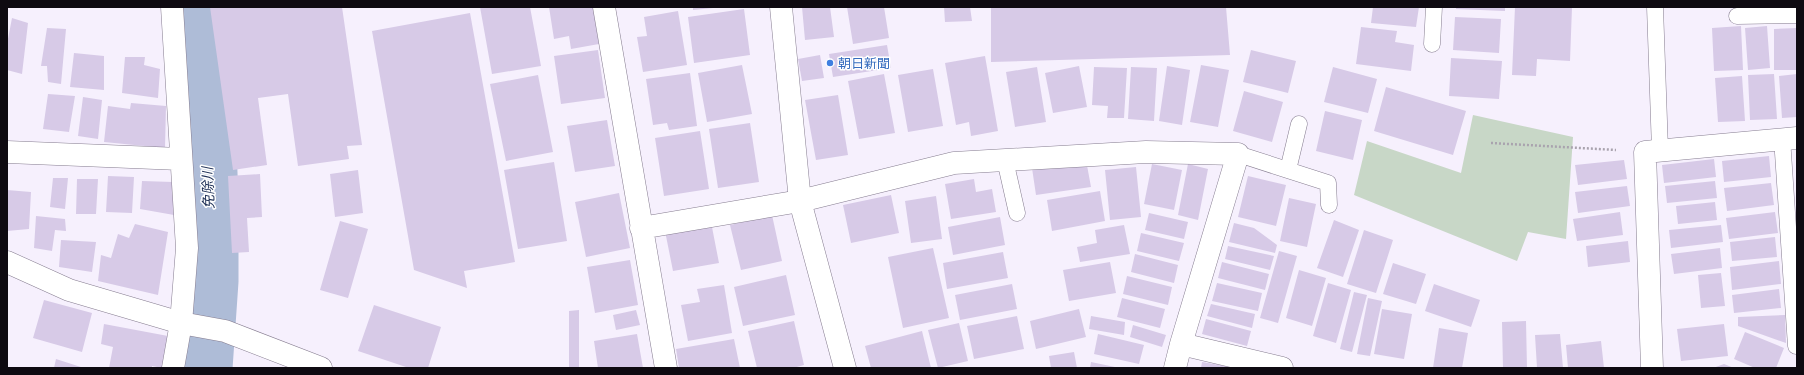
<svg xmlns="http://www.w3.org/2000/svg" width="1804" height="375" viewBox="0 0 1804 375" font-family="'Public Sans','Noto Sans JP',sans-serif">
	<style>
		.green { fill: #c8d7c7 }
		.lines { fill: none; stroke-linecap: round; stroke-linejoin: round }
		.river { stroke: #aebcd7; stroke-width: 59 }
		.building { fill: #d7cae7 }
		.lane-casing { stroke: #867d90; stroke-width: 17 }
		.street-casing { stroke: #867d90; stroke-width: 23 }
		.secondary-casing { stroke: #867d90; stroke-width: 23 }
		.path { stroke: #a9a3ae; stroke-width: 2.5; stroke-dasharray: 2 2; stroke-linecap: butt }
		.lane { stroke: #fff; stroke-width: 16 }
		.street { stroke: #fff; stroke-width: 22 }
		.secondary { stroke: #fff; stroke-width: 22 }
		.shop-dot { fill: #3f7fe0; stroke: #fff; stroke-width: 1.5 }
		.labels { text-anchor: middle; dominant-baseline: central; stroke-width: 3; stroke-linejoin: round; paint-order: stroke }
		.shop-label { font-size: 13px; fill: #366cbe; stroke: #fff; text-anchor: start }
		.water-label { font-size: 14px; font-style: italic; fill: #203157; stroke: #fff }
	</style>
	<rect width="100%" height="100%" fill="#f6f0fd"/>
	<!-- green -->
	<path class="green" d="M1473,115L1573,137L1566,239L1528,232L1517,261L1354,195L1367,141L1461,173Z"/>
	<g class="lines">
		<!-- river -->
		<path class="river" d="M202,7L209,201V281L203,368"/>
	</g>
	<!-- building -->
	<path class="building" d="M210,7H342L362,145L347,146L349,159L298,166L288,94L258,98L267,165L233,170Z
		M480,7H530L541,66L492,74Z
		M549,7H593L599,44L571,49L569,36L554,39Z
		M693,7H713V8L693,10Z
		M802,7H830L834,37L805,40Z
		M847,7H884L889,38L853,44Z
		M944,7H970L972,21L945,22Z
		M991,7H1226L1230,55L991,62Z
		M1373,7H1419L1416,27L1371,23Z
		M1456,7H1505V11L1456,9Z
		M1515,7H1572L1570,61L1537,59L1536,76L1512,75Z
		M744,9L750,55L694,63L688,17Z
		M678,11L687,65L643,72L637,37L647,36L644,17Z
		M470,13L515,262L464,271L467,288L414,270L372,31Z
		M1455,17L1501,19L1499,53L1453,50Z
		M12,18L28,23L22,74L7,70V44Z
		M1741,26L1743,70L1714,71L1712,28Z
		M1767,26L1770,68L1748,70L1745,28Z
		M1361,27L1397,31L1395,42L1414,45L1411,71L1356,64Z
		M47,28L66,29L61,84L48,82L47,66H41Z
		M1797,28V70H1774V29Z
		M887,45L891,68L833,77L829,54Z
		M598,50L605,98L561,104L554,56Z
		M1251,50L1296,61L1288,93L1243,82Z
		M74,53L104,56V90L70,87Z
		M820,55L824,78L802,81L798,59Z
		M985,56L998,131L971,136L969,122L956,125L945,63Z
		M125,57H145L144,65L160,69L158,98L122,93Z
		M1451,58L1502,61L1499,99L1449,96Z
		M742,65L752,114L707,122L698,73Z
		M1201,65L1229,70L1218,127L1190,122Z
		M1079,66L1087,107L1053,113L1045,73Z
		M1167,66L1190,70L1182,125L1159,121Z
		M1037,67L1046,122L1015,127L1006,72Z
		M1094,67L1127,68L1124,118H1107L1108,106L1092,105Z
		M1131,67L1157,68L1154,121L1128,119Z
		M1333,67L1377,79L1368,113L1324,102Z
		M933,69L943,126L908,132L898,75Z
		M690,73L697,126L669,130L667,123L653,125L646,79Z
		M884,74L895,133L859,139L848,81Z
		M1774,74L1777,119L1750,120L1748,75Z
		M1797,74V117L1782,118L1779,76Z
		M538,75L553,152L506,161L490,84Z
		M1742,76L1745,121L1718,122L1715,78Z
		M1386,87L1466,111L1453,155L1374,131Z
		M1244,91L1283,102L1272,142L1233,131Z
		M48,94L75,96L69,132L43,129Z
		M838,95L848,155L816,160L805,100Z
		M83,97L102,100L98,139L78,136Z
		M131,103L166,106L165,148L104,142L108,106L130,109Z
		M1325,111L1362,120L1353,160L1316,151Z
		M607,120L615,166L575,172L567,126Z
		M750,123L759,182L718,188L709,129Z
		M700,131L709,189L664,196L655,138Z
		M1769,156L1771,177L1724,182L1722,161Z
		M1714,159L1716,177L1664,183L1662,165Z
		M1086,160L1091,187L1036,195L1032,168Z
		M1624,160L1627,179L1578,185L1575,165Z
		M554,162L567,241L518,249L504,170Z
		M1152,164L1182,170L1174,210L1144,204Z
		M1188,164L1208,169L1198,220L1178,215Z
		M1136,167L1141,217L1110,220L1105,170Z
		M358,170L363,213L335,217L330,174Z
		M260,174L262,217L247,218L249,252L232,253L228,176Z
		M108,176L134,177L132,213L106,212Z
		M1248,176L1286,185L1276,226L1238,217Z
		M53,178H68L65,209L50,207Z
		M77,179H98L96,214H76Z
		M974,179L976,192L992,189L996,212L951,219L945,184Z
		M142,181L173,182L174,215L140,209Z
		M1715,181L1717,198L1667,203L1665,186Z
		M1771,183L1774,205L1727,211L1724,188Z
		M1627,186L1630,206L1578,213L1575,192Z
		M7,190L31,192L29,229L7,231Z
		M1100,191L1105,221L1052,231L1047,200Z
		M619,193L630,248L586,257L575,202Z
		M891,195L899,233L851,243L843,205Z
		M936,196L942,239L911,243L905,201Z
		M1289,198L1316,204L1307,247L1280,241Z
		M1715,202L1717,220L1678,224L1676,206Z
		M1620,212L1623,235L1577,241L1573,219Z
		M1775,212L1778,233L1729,239L1726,218Z
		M1149,213L1188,222L1184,239L1145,230Z
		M772,215L782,261L741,270L730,225Z
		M36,216L65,219L66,231L55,230L52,251L34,248Z
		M1000,217L1005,245L953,255L948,227Z
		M1334,220L1359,230L1343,277L1317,268Z
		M340,221L368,229L348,298L320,290Z
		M711,222L719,263L673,271L665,231Z
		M1234,223L1254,228L1277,245L1275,253L1229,242Z
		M135,224L168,232L158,295L98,281L101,255L111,258L118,234L129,238Z
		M1124,225L1130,254L1080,262L1077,247L1097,243L1095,230Z
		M1721,225L1723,242L1671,248L1669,230Z
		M1364,230L1393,240L1376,293L1347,284Z
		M1141,233L1184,243L1179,261L1137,251Z
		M1775,237L1777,257L1732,261L1730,242Z
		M61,240L96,242L92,272L59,267Z
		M1628,241L1630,262L1588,267L1586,246Z
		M1228,246L1274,256L1270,270L1225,259Z
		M933,248L949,318L903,328L888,257Z
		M1720,248L1722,268L1674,274L1671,254Z
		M1279,251L1297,256L1278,323L1260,318Z
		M1003,252L1008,278L947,289L943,263Z
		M1135,254L1178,265L1174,283L1131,272Z
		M630,260L638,305L595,313L587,267Z
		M1779,261L1781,284L1732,290L1730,267Z
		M1110,262L1116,293L1069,301L1063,270Z
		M1222,262L1269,274L1265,290L1218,278Z
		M1393,263L1426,274L1416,304L1383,294Z
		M1299,270L1326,278L1312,326L1286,318Z
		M1721,273L1725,306L1701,308L1698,275Z
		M786,275L795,315L743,326L734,287Z
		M1127,276L1172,287L1168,305L1123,294Z
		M1217,283L1262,293L1258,311L1212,301Z
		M1328,283L1351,290L1336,343L1313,336Z
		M1012,284L1017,309L960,320L955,295Z
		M1434,284L1480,300L1471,327L1425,311Z
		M724,285L732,333L688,341L681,305L700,302L697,289Z
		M1779,289L1781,308L1734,313L1732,295Z
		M1354,292L1367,295L1352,352L1340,349Z
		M1122,298L1165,309L1160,328L1117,317Z
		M1368,298L1382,301L1370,356L1357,354Z
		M44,300L92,313L82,352L33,338Z
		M1211,304L1255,314L1252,328L1207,316Z
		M374,305L441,327L428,368H409L358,351Z
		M1079,309L1086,337L1036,349L1030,321Z
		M1382,309L1412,314L1404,359L1374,354Z
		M579,310V368H569V311Z
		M636,310L640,325L616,330L613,315Z
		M1785,315L1786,343L1738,326V317Z
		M1017,316L1024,349L974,359L967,326Z
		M1091,316L1125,322L1124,335L1089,329Z
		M1206,319L1251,331L1247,346L1202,334Z
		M794,321L804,365L793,368H757L748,331Z
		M1526,321L1527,368H1503L1502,322Z
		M959,323L968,361L938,368L928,330Z
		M104,324L168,336L162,368L152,366V368H109L113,347L101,344Z
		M1724,324L1728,356L1681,361L1677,329Z
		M1133,325L1166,335L1162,347L1130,337Z
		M1439,328L1468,333L1462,368H1433Z
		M922,331L931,368H871L865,346Z
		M1745,332L1784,348L1776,368H1755L1734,359Z
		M637,334L643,368H598L594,341Z
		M1098,334L1144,345L1139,364L1094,354Z
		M1560,334L1563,368H1537L1535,335Z
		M734,339L740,368H679L676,349Z
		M1601,341L1604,368H1568L1566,345Z
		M1074,352L1077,368H1051L1049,356Z
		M56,359L84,368H54Z
		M1091,362L1115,367V368H1090Z
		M1202,362L1232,367V368H1201Z
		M1724,364L1734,368H1713Z"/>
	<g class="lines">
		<defs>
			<path id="lane" d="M1655,7L1660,150
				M1737,16L1797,15
				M1432,44L1434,7
				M1782,138L1796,346
				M1238,154L1328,183L1329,205
				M1005,160L1017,213
				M1288,170L1299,124"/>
			<path id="street" d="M172,7L187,248L181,323L173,368
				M604,7L666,368
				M7,152L180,159
				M641,228L800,201L954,163L1146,152L1238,154L1181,344L1175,368
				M1181,344L1282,368
				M1652,368L1645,152L1797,138"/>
			<path id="secondary" d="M781,7L800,201L845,368
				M7,262L69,290L181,323L225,331L321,368"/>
		</defs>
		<!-- lane casing -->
		<use href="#lane" class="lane-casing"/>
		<!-- street casing -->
		<use href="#street" class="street-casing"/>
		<!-- secondary casing -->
		<use href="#secondary" class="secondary-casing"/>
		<!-- path -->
		<path class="path" d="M1491,143L1616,150"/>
		<!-- lane -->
		<use href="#lane" class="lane"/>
		<!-- street -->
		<use href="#street" class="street"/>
		<!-- secondary -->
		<use href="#secondary" class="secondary"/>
	</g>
	<!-- markers -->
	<circle class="shop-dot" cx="830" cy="63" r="4"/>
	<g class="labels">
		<!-- shop labels -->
		<g class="shop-label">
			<text x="838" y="63">朝日新聞</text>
		</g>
		<!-- water labels -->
		<g class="water-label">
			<text transform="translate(208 188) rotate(-92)">免除川</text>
		</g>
	</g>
	<!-- border -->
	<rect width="1804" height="375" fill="none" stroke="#0e0a11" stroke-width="16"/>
</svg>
